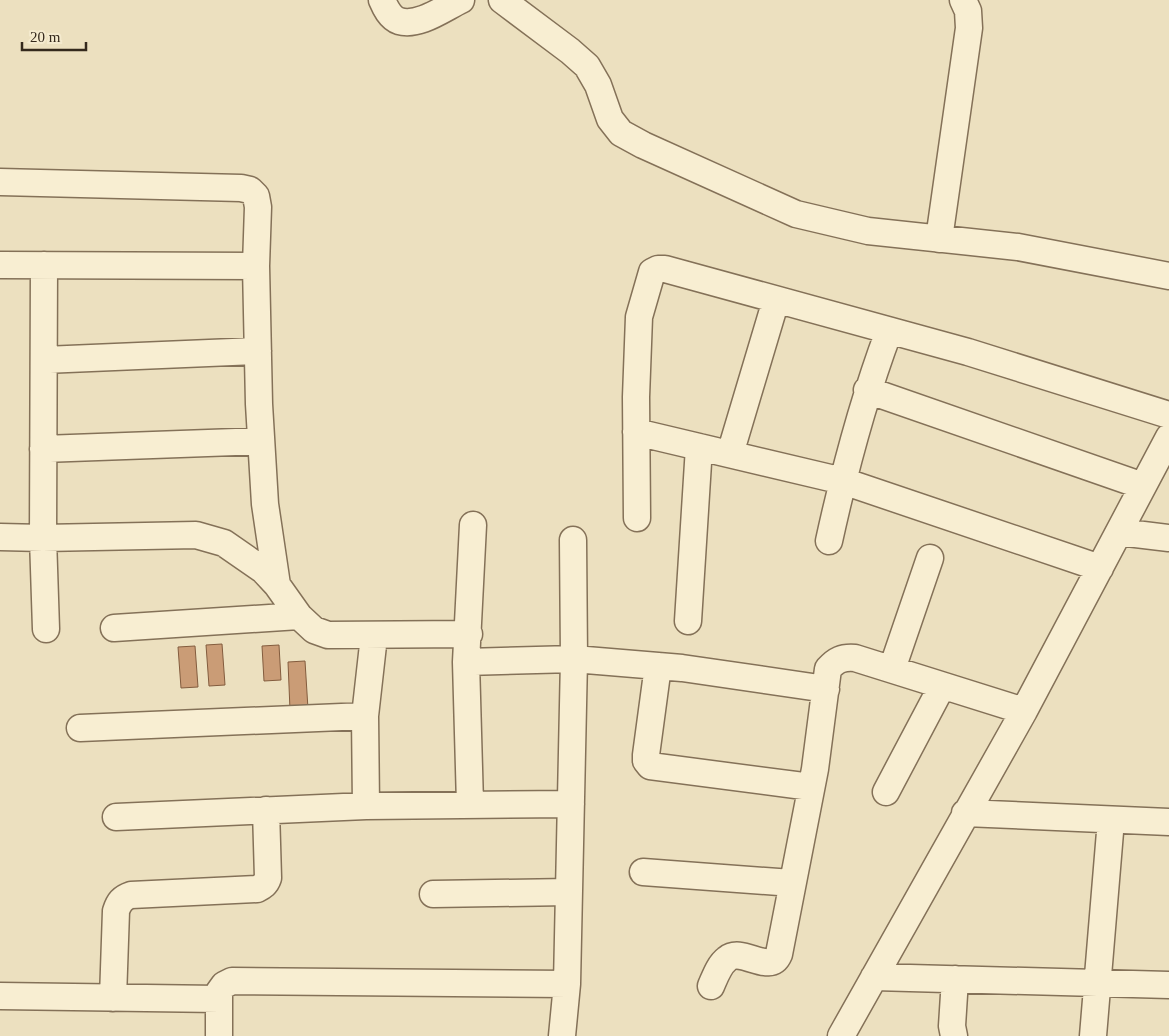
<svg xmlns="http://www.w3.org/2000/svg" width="1169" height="1036" viewBox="0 0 1169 1036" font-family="Georgia,serif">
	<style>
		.building { fill: #ca9c76; stroke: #835c3e }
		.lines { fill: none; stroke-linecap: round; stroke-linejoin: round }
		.minor-casing { stroke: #847158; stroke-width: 29 }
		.minor { stroke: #f8eed2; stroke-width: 26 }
	</style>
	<rect width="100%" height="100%" fill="#ece0bf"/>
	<!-- building -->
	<path class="building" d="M222,644L225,685L209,686L206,645Z
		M279,645L281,680L264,681L262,646Z
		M195,646L198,687L181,688L178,647Z
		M305,661L308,709L290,710L288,662Z"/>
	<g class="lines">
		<defs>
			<path id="minor" d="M382,0C385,7 390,18 399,21C419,27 444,8 461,0
				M502,0L570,51L587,66L598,85L610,119L621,133L643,145L796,214L868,231L1018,247L1169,276
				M0,182L241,188L250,190L256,196L258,207L256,266L259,404L265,504L277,585
				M939,239L969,28L968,11L963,0
				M0,265L256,266
				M44,265L43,538L46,629
				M44,360L258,351
				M867,390L1143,486
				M636,432L843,481L1100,568
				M43,449L261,441
				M730,454L776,300
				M637,518L636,397L639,317L652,272L658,269H665L968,352L1169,415
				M1119,532L1169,538
				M0,537L43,538L196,535L224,543L263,570L277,585L299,616L314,630L328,635L469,634
				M829,541C845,468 863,400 889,331
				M688,621L699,447
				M114,628L299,616
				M466,662L574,659L682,668L826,689
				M658,666L646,755V761L650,766L811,787
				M892,669L930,558
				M80,728L365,716
				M886,792L942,686
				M470,804L466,662L473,525
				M366,806L571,804
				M965,813L1169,822
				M116,817L366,806L365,716L374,636
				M643,872L792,883
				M433,894L569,892
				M874,977L1169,985
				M711,986C715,977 719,965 727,959C742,946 770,976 779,954L815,769L828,669C836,660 842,657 855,658L1024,711
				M0,996L219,999
				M113,998L116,911C119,902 122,898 131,895L257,889C263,886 266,884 268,878L266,810
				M219,1036V992L224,985L232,981L567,984
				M562,1036L567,984L574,659L573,540
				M841,1036L1024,711L1169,437
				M954,1036L952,1026L955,979
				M1093,1036L1111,820"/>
		</defs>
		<!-- minor casing -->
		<use href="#minor" class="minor-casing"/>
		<!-- minor -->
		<use href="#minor" class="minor"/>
	</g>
	<!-- scale -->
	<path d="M22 42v8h64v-8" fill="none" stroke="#34291c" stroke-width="2.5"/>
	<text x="30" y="42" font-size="15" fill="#34291c" stroke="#f4eace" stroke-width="4" paint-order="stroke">20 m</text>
</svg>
